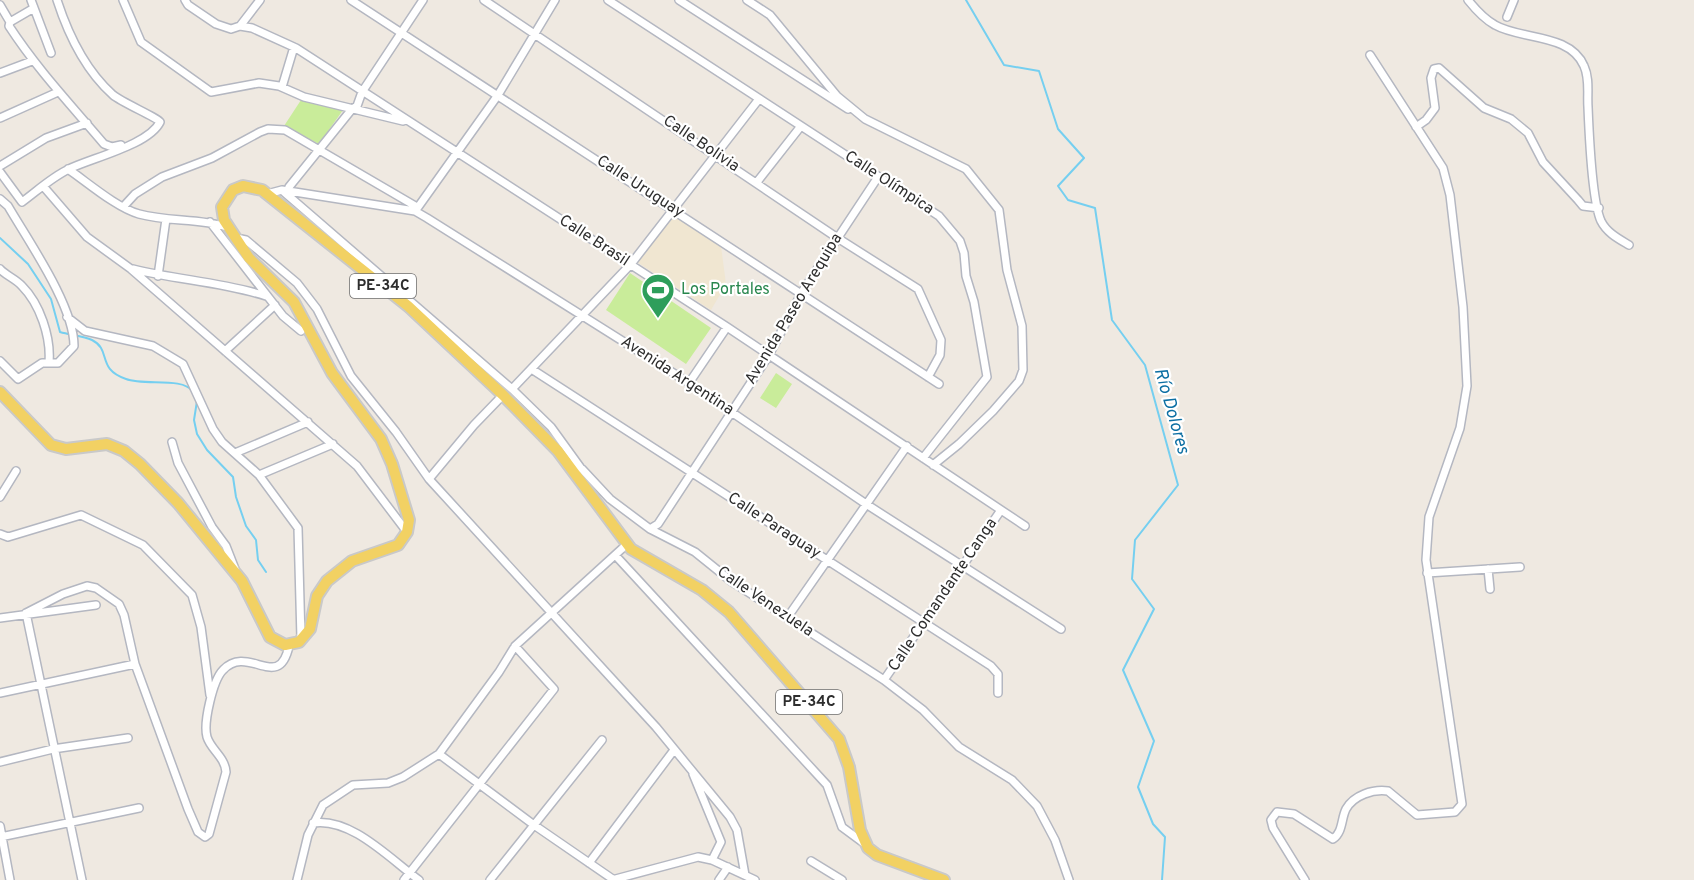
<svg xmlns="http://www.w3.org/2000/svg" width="1694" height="880" viewBox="0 0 1694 880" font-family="Overpass,sans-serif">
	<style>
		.education { fill: #f0e6d1 }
		.pitch { fill: #c9ec9a }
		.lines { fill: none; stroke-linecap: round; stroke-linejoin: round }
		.stream { stroke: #75cff0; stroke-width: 2 }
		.street-casing { stroke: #b4b7c1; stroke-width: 10 }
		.primary-casing { stroke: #c9c9c9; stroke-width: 14 }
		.street { stroke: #fff; stroke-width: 7 }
		.primary { stroke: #f2d163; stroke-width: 10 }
		.labels { text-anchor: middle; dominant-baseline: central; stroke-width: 4.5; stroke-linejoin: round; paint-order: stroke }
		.shield { fill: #fff; stroke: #6d6d6d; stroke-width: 1.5 }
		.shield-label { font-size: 15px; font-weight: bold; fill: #2e2e2e }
		.street-label { font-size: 16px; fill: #2e2e2e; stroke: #fff }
		.leisure-label { font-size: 16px; fill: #27864d; stroke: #fff; text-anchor: start }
		.water-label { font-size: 18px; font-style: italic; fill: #0d6fa3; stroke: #fff }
	</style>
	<rect width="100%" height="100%" fill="#efe9e1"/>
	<!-- education -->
	<path class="education" d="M675,215L721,246L726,284L711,310L637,262Z"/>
	<!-- pitch -->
	<path class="pitch" d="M301,100L343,110L319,144L284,126Z
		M630,273L711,328L686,364L606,310Z
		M776,373L792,384L776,408L760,398Z"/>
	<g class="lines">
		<!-- stream -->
		<path class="stream" d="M966,0L1004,65L1039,71L1058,129L1084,158L1058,186L1068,200L1095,208L1112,320L1145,365L1178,485L1135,540L1132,579L1154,609L1123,670L1154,741L1138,787L1153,824L1165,837L1162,880
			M0,238L28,264L51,299L60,332C70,335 83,336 92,340C112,350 96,369 126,379C144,386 183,377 192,391
			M197,401L194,420L197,434L207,450L233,477L236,497L246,526L256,540L258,560L266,572"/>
		<defs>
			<path id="street" d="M31,0L51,53
				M123,0L141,42L211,92L259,83L279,86L304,97L403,121
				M185,0L188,5L216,24L231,29L240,26L252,28L296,48L727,327L1025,526
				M351,0L939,384
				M484,0L836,237L918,289L941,340L940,355L928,377
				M608,0L939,216L960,241L964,253L966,276L974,302L987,377L923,458
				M679,0L848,109
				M747,0L770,15L837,96L865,119L966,169L999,210L1007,270L1022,326L1023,370L1019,381L993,411L959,444L933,465
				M1468,0C1476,10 1484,19 1495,25C1521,40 1570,33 1584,66C1590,79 1587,94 1588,107C1589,132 1592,201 1601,221C1607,233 1619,239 1629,245
				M0,5L10,22L9,26C37,69 71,105 104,144L112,147L121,145
				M1507,17L1514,0
				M10,22L34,8
				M240,26L260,0
				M0,73L32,61
				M282,87L294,47
				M0,118L58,92
				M1416,127L1426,120L1435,108L1431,78L1434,69L1439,68L1484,108L1511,119L1528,133L1543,162L1578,200L1583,206L1599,208
				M0,166L46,138L87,123
				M68,169C87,182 117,208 139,214C168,222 199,218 227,227
				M0,172L22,202C37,191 52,177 69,169C91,158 149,145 160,122C158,118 123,103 113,95C86,71 68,34 57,0
				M757,182L801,126
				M43,186L87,237L131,269L357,466L407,532
				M289,187L352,109L357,106L362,92L423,0
				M284,192L512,389L551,427L580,467
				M267,194L282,190L415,211L427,218L686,381L866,504L1061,629
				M0,199L8,206C29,242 74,306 74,346L58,363H42L18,379L0,361
				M124,206L135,194L162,177L212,158L260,132L268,129L285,130L417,207
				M416,210L498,95L555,0
				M210,222L283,316L301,331
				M236,238L246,240L297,283L317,309L351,376L396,432L429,479L656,727L730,817L737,830L745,875
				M0,269C5,275 16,279 22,286C40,304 51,337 49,362
				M133,269C177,280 223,282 266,296
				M158,276L166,219
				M67,317L85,331L153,346L183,364L213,429L222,442L259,475L298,528L301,639
				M225,351L275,305
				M533,370L991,666L998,674V693
				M689,383L727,327
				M512,389L631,264L759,99
				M172,442L178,463L212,527L226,546L235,569
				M235,453L308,422
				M568,463L582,469L610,499L650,529L695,552L731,581L884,680L923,710L959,747L1012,780L1037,806L1055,840L1069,880
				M259,475L333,444
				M429,479L474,425L503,395
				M0,497L16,471
				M650,529L658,524L769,355L802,292L878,177
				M0,534L8,537L81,515L143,545L192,595L201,627L210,695
				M616,556L827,785L842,827L865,844
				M1488,569L1490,589
				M1427,573L1520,567
				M26,613L63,594L87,586L96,588L119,604L124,615L135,664L188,809L198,832L205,837L209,834L226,772C225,757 211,750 207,737C203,723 213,680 223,670C248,643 279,693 289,646
				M26,613L82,880
				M0,618L96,605
				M787,618L907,446
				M884,680L1001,510
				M0,693L135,664
				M439,754L534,825L614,880
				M0,762L53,749L128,738
				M693,774L721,842L712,860
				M313,823C351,817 390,859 419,880
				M0,826L10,880
				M0,837L139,808
				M811,861L842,880
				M589,863L674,750
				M297,880L308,835L323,805L353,785L388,783L403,777L439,754L499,672L515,646L626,545
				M404,880L554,689L515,646
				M490,880L602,740
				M612,880L698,857L712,860L755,880
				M719,880L728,867
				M1305,880L1273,828L1271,820L1277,812L1294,814L1333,839C1343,832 1341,819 1346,809C1354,795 1373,789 1388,791L1417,815L1455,812L1462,804L1426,560L1429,517L1460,428L1467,386L1463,307L1450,195L1443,168L1370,55"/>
			<path id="primary" d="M0,392L51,445L66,449L107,444L124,451L140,464L178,503L242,581L270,637L285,645L299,642L310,629L317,596L327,581L352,561L398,545L407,532L409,520L392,464L381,439L332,373L294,302L249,258L224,220L222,207L233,190L243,186L262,190L408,306L503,395L558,451L631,549L702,590L729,612L839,739L849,767L860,830L868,848L877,855L944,880"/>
		</defs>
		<!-- street casing -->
		<use href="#street" class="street-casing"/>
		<!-- primary casing -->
		<use href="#primary" class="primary-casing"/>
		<!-- street -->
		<use href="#street" class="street"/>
		<!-- primary -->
		<use href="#primary" class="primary"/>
	</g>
	<!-- icons -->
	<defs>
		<symbol id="stadium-pin" viewBox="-11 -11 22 30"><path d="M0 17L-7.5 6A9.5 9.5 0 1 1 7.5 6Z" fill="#2e9e5b" stroke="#fff"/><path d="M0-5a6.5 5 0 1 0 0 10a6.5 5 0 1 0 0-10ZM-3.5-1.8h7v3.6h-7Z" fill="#fff"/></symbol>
	</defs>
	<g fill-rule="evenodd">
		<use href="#stadium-pin" x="639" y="271" width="38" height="52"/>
	</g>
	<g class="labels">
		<!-- shield labels -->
		<g class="shield">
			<rect x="350" y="274" width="66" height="24" rx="4.5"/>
			<rect x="776" y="690" width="66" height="24" rx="4.5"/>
		</g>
		<g class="shield-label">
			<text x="383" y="286">PE-34C</text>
			<text x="809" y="702">PE-34C</text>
		</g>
		<!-- street labels -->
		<g class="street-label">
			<text transform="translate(701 144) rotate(34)">Calle Bolivia</text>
			<text transform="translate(889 183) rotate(33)">Calle Olímpica</text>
			<text transform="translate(640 187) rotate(33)">Calle Uruguay</text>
			<text transform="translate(594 241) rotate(33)">Calle Brasil</text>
			<text transform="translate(794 309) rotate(-59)">Avenida Paseo Arequipa</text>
			<text transform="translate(677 376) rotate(33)">Avenida Argentina</text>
			<text transform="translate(774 526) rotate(33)">Calle Paraguay</text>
			<text transform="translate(943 595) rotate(-56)">Calle Comandante Canga</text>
			<text transform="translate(765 602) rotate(34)">Calle Venezuela</text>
		</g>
		<!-- leisure labels -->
		<g class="leisure-label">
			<text x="681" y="290">Los Portales</text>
		</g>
		<!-- water labels -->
		<g class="water-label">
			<text transform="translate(1171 411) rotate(74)">Río Dolores</text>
		</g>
	</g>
</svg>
